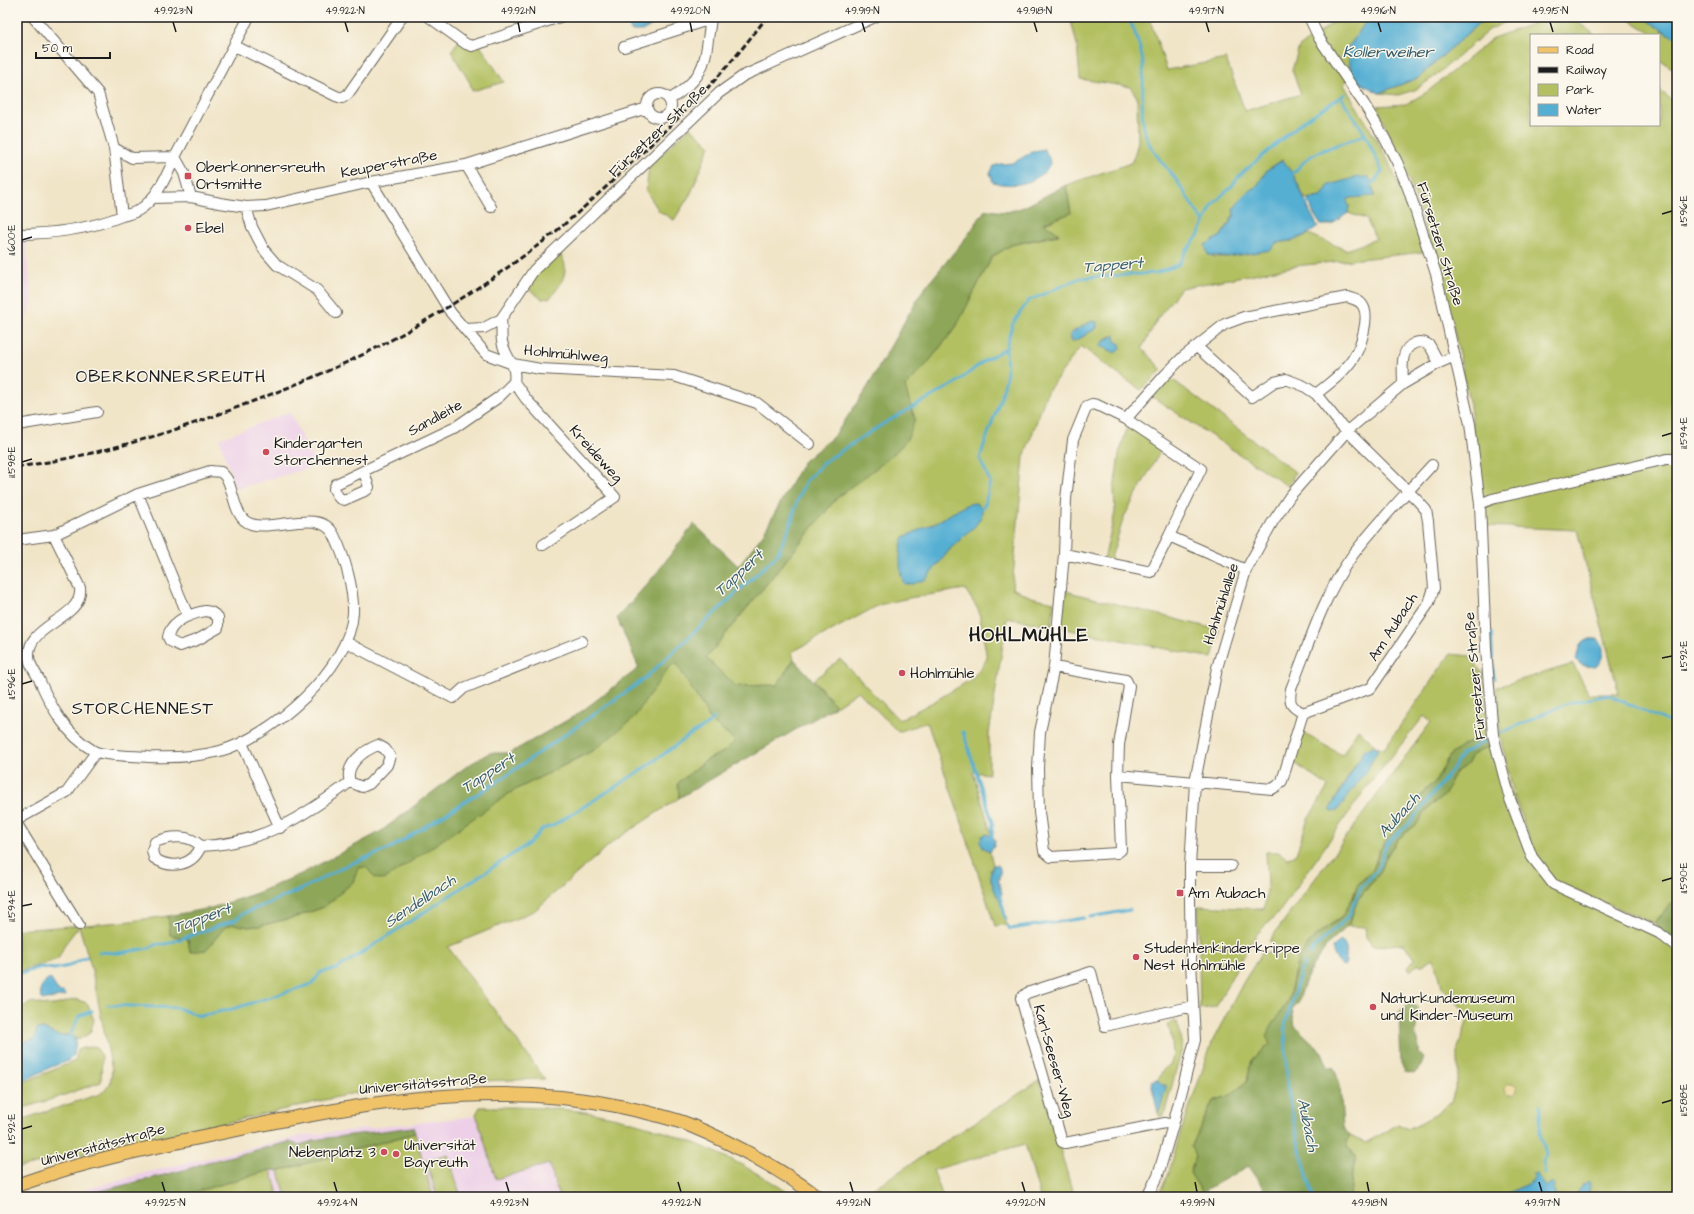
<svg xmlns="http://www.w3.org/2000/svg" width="1694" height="1214" viewBox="0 0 1694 1214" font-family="'Architects Daughter',sans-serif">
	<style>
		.built { fill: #edd0e8 }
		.green { fill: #b2c062; stroke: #676e3f; fill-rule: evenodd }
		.forest { fill: #8da658; stroke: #54613a }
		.sand { fill: #eeda9e; stroke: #857b5d }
		.water { fill: #55afd3; stroke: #386678 }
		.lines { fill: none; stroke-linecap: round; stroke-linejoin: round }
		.stream { stroke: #55afd3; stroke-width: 3 }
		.minor-casing { stroke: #676258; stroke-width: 12 }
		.major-casing { stroke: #676258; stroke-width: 15 }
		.minor { stroke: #fff; stroke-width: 10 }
		.major { stroke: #f0c369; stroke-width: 13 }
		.rail { stroke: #1c1c1c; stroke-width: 3; stroke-dasharray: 6 3; stroke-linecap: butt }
		.ticks { fill: none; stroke: #1c1c1c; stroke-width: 1.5 }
		.poi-dot { fill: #d1495b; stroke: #fbf7ec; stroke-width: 1.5 }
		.labels { text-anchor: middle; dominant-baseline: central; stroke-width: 3; stroke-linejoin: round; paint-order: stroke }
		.street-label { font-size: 15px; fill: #1c1c1c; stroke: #fbf7ec }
		.poi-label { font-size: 15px; fill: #1c1c1c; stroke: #fbf7ec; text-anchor: start }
		.water-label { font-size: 16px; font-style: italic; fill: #365e6e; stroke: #fbf7ec }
		.quarter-label { font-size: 17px; letter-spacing: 1px; fill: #1c1c1c; stroke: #fbf7ec }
		.district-label { font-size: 19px; font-weight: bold; letter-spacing: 1px; fill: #1c1c1c; stroke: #fbf7ec }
		.neatline { fill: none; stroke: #1c1c1c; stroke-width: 1.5 }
		.ticks-label { font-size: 10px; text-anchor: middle; fill: #1c1c1c }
	</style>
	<rect width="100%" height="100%" fill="#fbf7ec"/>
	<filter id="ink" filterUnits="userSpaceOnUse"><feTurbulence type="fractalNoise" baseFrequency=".025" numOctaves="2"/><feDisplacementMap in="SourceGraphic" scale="8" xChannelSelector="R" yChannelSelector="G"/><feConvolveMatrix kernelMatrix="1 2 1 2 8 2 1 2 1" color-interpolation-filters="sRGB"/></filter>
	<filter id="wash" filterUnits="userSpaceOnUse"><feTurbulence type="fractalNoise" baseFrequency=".012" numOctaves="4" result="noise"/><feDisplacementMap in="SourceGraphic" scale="16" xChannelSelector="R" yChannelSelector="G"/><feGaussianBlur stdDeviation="0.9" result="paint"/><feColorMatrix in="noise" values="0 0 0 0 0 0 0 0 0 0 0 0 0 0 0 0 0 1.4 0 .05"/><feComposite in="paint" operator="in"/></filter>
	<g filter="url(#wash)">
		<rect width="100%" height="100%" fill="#f1e5c8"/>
		<!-- built -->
		<path class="built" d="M25,239L32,302L21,336L17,339V240Z
			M290,412L316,466L236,489L219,439Z
			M555,1112L580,1197H60L148,1172L301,1136L494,1114Z"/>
		<!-- green -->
		<path class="green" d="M1070,17H1149L1167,70L1226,59L1245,111L1301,94L1292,70L1299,47L1341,17H1369L1348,48L1351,71L1344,85L1386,156L1411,213L1424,252L1296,266L1181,288L1158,318L1142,348L1162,370L1141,390L1119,375L1081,346L1047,392L1024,457L1012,588L1031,597L1054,602L1052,626L1007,618L989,734V774L973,772L992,836L986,834L988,851L990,852L993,865L990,869L1007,925L995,926L963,826L927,722L898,732L858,691L836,706L814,680L840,659L899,720L933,702L972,679L987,659L979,611L965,589L909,598L879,605L792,652L794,659L777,685L736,686L706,658L836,499L851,485L884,462L915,419L904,387L926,365L956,327L992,257L1011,245L1059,235L1044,223L1071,213L1066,185L1131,163L1135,154L1138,141L1137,97L1130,87L1080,79L1077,45ZM1282,160L1295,178L1305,199L1321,197L1369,177L1375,195L1351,198L1347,200L1349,206L1348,213L1366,219L1376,239L1346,250L1309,234L1293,241L1276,243L1227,257H1213L1205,245L1221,236L1247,192L1257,186L1267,170ZM1092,321L1097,328C1088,333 1081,339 1071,341L1074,331ZM1111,336L1115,341L1110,351L1106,348L1100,346L1104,341ZM968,504L976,525L951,548L926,579L901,576C901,563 899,549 904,537L937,522Z
			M1492,17H1516L1489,30L1434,77L1415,90L1398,95L1379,93L1418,78L1479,23Z
			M1551,17H1571L1595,35H1531V125H1659V90L1677,104V902H1673L1654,923L1555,882L1535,856L1515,798L1500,737L1497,687L1573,664L1589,694H1619L1577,530L1485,526L1470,406L1452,320L1413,190L1377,106L1406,104L1427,92L1493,38Z
			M1625,17H1642L1677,39V71L1659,60V35H1654Z
			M460,39L479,44L504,82L472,91L470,83L451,51Z
			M690,127L710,145L691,193L674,220L659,211L646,191L649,166Z
			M559,251C561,256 565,262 565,266C566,278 557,290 550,298L542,299L526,287L533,275Z
			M1168,376L1295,472L1289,487L1151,396Z
			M1128,425L1162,448L1124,517L1110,561L1104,560L1115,512L1114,490L1119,454Z
			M1065,591L1219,630L1212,658L1060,628Z
			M1450,654L1471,656L1483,675L1488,736L1465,744L1449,756L1436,781L1426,789L1413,808L1409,817L1398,826L1379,851L1373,870L1357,885L1353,898L1341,918L1322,930L1294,973L1289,998L1276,1021L1270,1044L1252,1060L1247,1081L1231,1095L1213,1101L1191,1147L1195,1156L1190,1173L1202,1192L1194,1197H1158L1169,1172L1178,1140L1213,1040L1244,981L1262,953L1279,951L1296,957L1269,941L1431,722L1424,716L1364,791L1280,911L1257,934L1241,959L1216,1007L1200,1009L1198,906L1264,909L1268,884L1266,852H1278L1289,859L1288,858L1296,854L1308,819L1328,787L1325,784L1293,762L1303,733L1342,755L1358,729L1376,746L1384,749ZM1372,747H1376L1377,752L1337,811L1332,805L1353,768Z
			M676,662L712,722L736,741L725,751L705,761L678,783L679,798L614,841L534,911L448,947L545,1079L444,1082L359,1092L152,1140L17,1168V1121L100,1094L110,1085L112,1070L91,966L79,926L65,944L58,959L17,972V930L123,922L168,916L170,935L188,939L190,952L218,934L225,927L233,924L248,927L259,926L296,917L324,907L353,882L358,868L366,866L375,878L513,791L594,750L669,667Z
			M1495,743L1532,857L1553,884L1677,947V1197H1592L1593,1196L1590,1192L1591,1187L1583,1185L1578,1193L1582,1197H1556L1554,1190L1543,1184L1541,1179L1539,1177L1538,1173L1531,1182L1501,1197H1350L1352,1174L1356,1159V1155L1348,1148L1346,1142L1350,1136L1365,1143L1384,1133L1398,1124L1408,1129L1435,1115L1451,1102L1458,1079V1048L1467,1022L1464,1010L1442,987L1437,967L1432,958L1423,965H1417L1410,971L1407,968L1414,959L1404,944L1373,946L1366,937L1365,927L1348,926L1358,899L1380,873L1387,855L1399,838L1416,825L1429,807L1445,795L1455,772L1467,765L1472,755Z
			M75,999L87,1003L94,1020L90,1033L80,1039H76L66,1034L58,1036L44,1029H37L34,1039L21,1043L17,1039V1012L22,1007L33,1002C51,1008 57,1005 75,999Z
			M1173,1021L1177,1022L1179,1028L1182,1049L1164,1115L1160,1117L1158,1113C1164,1102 1163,1097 1162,1085L1157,1080C1161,1077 1161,1073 1164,1069C1166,1067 1169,1066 1171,1063C1175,1054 1171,1033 1168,1024Z
			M95,1046L102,1056L101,1082L56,1098L17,1110V1085L75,1061L78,1049Z
			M1040,1080L1074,1197H1040L1025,1144L933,1170L943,1197H860Z
			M480,1107C512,1107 546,1107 578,1111C649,1120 736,1155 794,1197H559L549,1164L496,1179L476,1114Z
			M415,1133L433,1197H286L279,1171Z
			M448,1154L460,1194L448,1197H437L426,1160Z
			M271,1170L279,1197H177Z"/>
		<!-- forest -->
		<path class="forest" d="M1066,185L1071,213L1044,223L1059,234L1011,245L992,257L956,327L926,365L905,387L915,419C912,426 910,436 905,442C886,465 858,479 836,499L706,658L736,686L777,685L794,659L836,706L679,798L678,783L705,761L725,751L735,741L712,722L676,663L669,667L633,719L594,750L513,791L384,880L375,878L366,867L358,868L353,882L324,907L296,917L259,926L248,927L233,924L225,927L206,950L190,952L188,939L170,935L168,916L211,908L257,893L301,874L380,832L467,766L489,753H510L578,714L639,668L617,618L655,575L694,524L738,566L762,536L803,462L835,435L867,388L920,294L968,235L985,210L1007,212L1024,207Z
			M1493,735L1495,743L1472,755L1467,765L1455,772L1445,795L1429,807L1416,825L1399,838L1387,855L1380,873L1358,899L1348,926L1329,943L1313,965L1305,982L1298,1003L1292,1009L1295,1026L1322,1052L1328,1067L1334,1068L1340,1085L1343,1127L1350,1136L1346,1142L1348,1148L1356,1155V1159L1352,1174L1350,1197H1269L1248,1166L1202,1192L1190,1173L1195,1156L1191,1147L1213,1101L1231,1095L1247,1081L1252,1060L1270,1044L1266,1036L1289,998L1298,958L1310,942L1323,930L1341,918L1353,898L1357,885L1373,870L1379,851L1387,839L1398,826L1409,817L1413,808L1426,789L1436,781L1449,756L1465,744Z
			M1673,902H1677V944L1654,923Z
			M1408,1004L1417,1006C1421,1016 1414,1026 1416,1037C1417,1044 1420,1045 1419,1053L1424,1058L1421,1066L1414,1074L1405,1072L1401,1063L1399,1013Z
			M413,1127L415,1133L279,1171L271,1170L177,1197H77L188,1169L204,1163L289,1142L300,1145L320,1139Z"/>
		<!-- sand -->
		<path class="sand" d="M1505 1089a6 6 0 1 1 12 0a6 6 0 1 1-12 0Z"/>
		<!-- water -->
		<path class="water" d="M628,17H666L642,31H631L628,24Z
			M1369,17H1492L1479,23L1418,78L1379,93C1351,78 1351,79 1348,48Z
			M1642,17H1677V39L1675,38Z
			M1044,149L1049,157L1050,164C1048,167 1045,172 1042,174C1030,185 1008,187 993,182L990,173L994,166L1000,164L1013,163L1034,151Z
			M1283,160L1295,178L1310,212L1318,227C1304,238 1292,241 1276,243L1271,250L1227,257L1208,255L1205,245L1221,236L1234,216L1233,209L1247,192L1257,186L1267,170Z
			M1357,177H1369L1375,196L1351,198L1347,200L1349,206L1348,213L1331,225H1321L1313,213L1309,199L1321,197L1329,185Z
			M1092,321L1097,322V328C1088,333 1081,339 1072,342L1070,335L1074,331Z
			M1115,335V341L1120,344L1121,349L1115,353L1106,348L1100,347L1104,341Z
			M976,503L982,508V515L976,525L951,548L926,579L913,584H904C899,571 898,550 904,537L937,522L968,504Z
			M1590,639H1598C1606,648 1604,658 1596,667C1588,666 1581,667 1576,660C1579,649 1578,642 1590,639Z
			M1376,747L1378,748C1372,766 1349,794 1337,811L1332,812L1330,810L1332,805L1364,751L1369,748Z
			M986,834L992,836L995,840L994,845L990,852L983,847L980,841L982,836Z
			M993,865H998C1002,870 1000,873 999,879C998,883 1001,889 1002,893L1000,897L997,896C993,887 987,874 993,865Z
			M1339,942H1343C1346,948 1348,952 1345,958L1347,961L1346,965L1343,966C1336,962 1334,955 1332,948Z
			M50,978L59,992H63L66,996L42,1000C38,989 41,984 50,978Z
			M37,1029C46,1029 49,1032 57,1035C65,1037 66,1033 76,1039L74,1055L68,1061L51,1067L17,1084V1039L21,1043L34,1039Z
			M1157,1080L1162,1085H1166C1166,1093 1164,1092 1163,1098C1161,1106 1162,1105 1158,1113L1151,1082Z
			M1538,1173L1539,1177C1543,1179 1543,1184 1547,1186L1550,1183H1553L1555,1185L1554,1190L1556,1197H1501L1531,1182L1534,1178L1533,1174Z
			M1591,1182L1590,1192L1593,1196L1582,1197L1577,1193L1583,1185Z"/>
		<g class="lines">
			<!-- stream -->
			<path class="stream" d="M1128,17C1135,31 1141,48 1143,63C1145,89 1138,114 1147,139C1154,156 1167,167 1177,181C1186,195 1194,209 1204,222
				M1357,84L1358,82
				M1365,134L1382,171L1374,182L1371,183
				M1292,174C1300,168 1304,159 1313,155C1329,146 1348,143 1365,134L1341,97
				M1306,203H1310
				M982,508L985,504L990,482L980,458L985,442L1002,395L1007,372L1006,348L1012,325L1028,301L1080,278L1156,273L1178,265L1186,251L1198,236L1213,204L1231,187L1240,175L1302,122L1345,94
				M1491,633L1494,679
				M963,732L993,823L992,836
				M1501,733L1568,703L1609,695L1677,726
				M1000,897L1006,919
				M1090,917L1130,910
				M1008,926L1010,929L1084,918
				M99,952L119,953L150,948L156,944H166L235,920L242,914L300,890L345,866L389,849L500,780L643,680L777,555L791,523L798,498L806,481L824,462L886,422L956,383L984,361L1006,348
				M1310,955L1314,948L1349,916L1361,887L1377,871L1387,843L1409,824L1452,770L1462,754L1490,738
				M1305,964L1301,970L1285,1026L1287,1086L1298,1142L1313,1197
				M17,975L40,967L54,969L69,966L86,957
				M108,1005L177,1008L200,1016L236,1008L312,984L321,972L337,969L530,843L542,829L552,826C598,798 644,770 687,737C696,731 707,727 714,718
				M70,1036L79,1016L92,1011
				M1540,1105V1133L1546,1154L1543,1162L1545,1173"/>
		</g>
	</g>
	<g filter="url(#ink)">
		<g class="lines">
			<defs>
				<path id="minor" d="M33,17L98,93L114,148L132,158L175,157
					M429,17L466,44L472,46L560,17
					M1309,17L1319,38L1364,104L1384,137L1397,162L1408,188L1436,274L1470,424L1480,504L1486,649L1493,735L1510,799L1532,857L1553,884L1659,933L1677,947
					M235,46L336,96L342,98L348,94L402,17
					M624,47L711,19C704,61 709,75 669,100
					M647 106a12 12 0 1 1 24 0a12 12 0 1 1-24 0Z
					M114,148L122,216
					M175,157L184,173L191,197
					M466,165L491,207
					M371,182L451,313L486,354L513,364L540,369L674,376L757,403L810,444
					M152,198L191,197L220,203L246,207L266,206L371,182L466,165L647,108
					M246,207L252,227L264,250L277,265L317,290L336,313
					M17,234C53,234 89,229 122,216C128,214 135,213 139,210C157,199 167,175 175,157L249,17
					M501,319C502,326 501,334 502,341C505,359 517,362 514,382
					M465,329L484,328L501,319L534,270L719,93L743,76L875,17
					M1197,347L1252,397L1274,382L1286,379L1304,386L1316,394L1340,424L1417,500L1426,510L1428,521L1434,588L1429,603L1371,688L1303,713L1282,781L1277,786L1272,789L1118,775L1119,745L1129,686L1126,680L1054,667L1064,554L1151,572L1169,536L1246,570
					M514,382L526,399L615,497L543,545
					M1403,384C1403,370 1399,349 1415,343C1421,341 1425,342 1430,346L1439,363
					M1126,419L1165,375L1183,357L1225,324L1244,317L1347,297C1353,299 1360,300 1363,306C1370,317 1361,346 1354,357C1345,372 1330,383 1316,394
					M17,425L97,412
					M210,471L221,472C224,475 227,478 228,481C233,492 235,512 244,520C264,538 319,504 334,535C345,557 354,589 353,613C350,669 271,737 220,751C197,757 172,758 148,757C136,756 103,756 94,751C66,735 51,707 39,679C36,674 32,668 30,662C20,624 84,621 80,588L54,535L138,494Z
					M364,472L369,487L367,490L344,500L339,498L334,489L336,484L454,428L499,397L514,382
					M138,494L188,616
					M1480,504L1492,499L1667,459H1677
					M17,540L54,535
					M1064,554L1066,499L1073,440L1087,406L1092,404L1097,405L1126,419L1201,469L1169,536
					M205,611L211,612L218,617V628L199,639L180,646L170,641L168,637C171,621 190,614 205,611Z
					M346,642L453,698L464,688L582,641
					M1054,667L1040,732L1038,768L1039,812L1044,851L1051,857L1117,853L1121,850L1118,775
					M1303,713C1290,706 1289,704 1291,689C1309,644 1323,596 1352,556C1376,524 1405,495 1432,465
					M242,743L280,828
					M378,745L385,749L390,756L387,765L369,784L362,787L350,782C344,765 363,751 378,745Z
					M17,820L67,792L96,752
					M17,824L79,925
					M201,846C193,866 171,870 154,858L152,850L155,842C170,836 189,834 201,846C261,844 303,817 350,782
					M1190,866H1231
					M1173,1125L1165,1123L1065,1143L1062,1142L1021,998L1027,993L1091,972L1105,1026L1193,1006
					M1147,1197L1158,1175L1173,1125L1195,1040L1191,961L1190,903V866L1195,782L1217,668L1246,570L1272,523L1290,496L1347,431L1403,384L1439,363L1455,356"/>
				<path id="major" d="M17,1185C37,1179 57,1171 77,1166C132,1150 188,1140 244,1128C367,1102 493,1080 618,1106C641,1111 665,1116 687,1124C733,1143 778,1168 818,1197"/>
			</defs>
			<!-- minor casing -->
			<use href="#minor" class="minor-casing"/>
			<!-- major casing -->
			<use href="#major" class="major-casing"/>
			<!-- minor -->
			<use href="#minor" class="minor"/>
			<!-- major -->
			<use href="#major" class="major"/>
			<!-- rail -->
			<path class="rail" d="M17,467C96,456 172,433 246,404C290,387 333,370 374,349C434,318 491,281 545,240C573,218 600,193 626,168C662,134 698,100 730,63C743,48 755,32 767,17"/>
		</g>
	</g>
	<!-- ticks -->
	<path class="ticks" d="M173,22L176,32M345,22L348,32M518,22L520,32M690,22L692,32M862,22L865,32M1034,22L1037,32M1206,22L1209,32M1378,22L1381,32M1550,22L1553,32M1662,214L1672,211M22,240L32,237M1662,436L1672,433M22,462L32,459M1662,658L1672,656M22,684L32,681M1662,881L1672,878M22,906L32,904M1662,1103L1672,1100M22,1129L32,1126M162,1182L165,1192M334,1182L337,1192M506,1182L509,1192M678,1182L681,1192M850,1182L853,1192M1022,1182L1025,1192M1195,1182L1197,1192M1367,1182L1369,1192M1539,1182L1542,1192"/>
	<!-- markers -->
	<g class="poi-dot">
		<rect x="184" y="172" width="8" height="8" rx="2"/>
		<circle cx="188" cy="228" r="4"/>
		<circle cx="266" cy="452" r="4"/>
		<circle cx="902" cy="673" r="4"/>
		<rect x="1176" y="889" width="8" height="8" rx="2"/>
		<circle cx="1136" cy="957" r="4"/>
		<circle cx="1373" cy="1007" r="4"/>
		<circle cx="384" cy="1152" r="4"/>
		<circle cx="396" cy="1154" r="4"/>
	</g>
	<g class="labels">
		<!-- street labels -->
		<g class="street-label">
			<text transform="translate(658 131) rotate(-43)">Fürsetzer Straße</text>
			<text transform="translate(389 164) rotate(-11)">Keuperstraße</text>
			<text transform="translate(1440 244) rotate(73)">Fürsetzer Straße</text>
			<text transform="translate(566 354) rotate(5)">Hohlmühlweg</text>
			<text transform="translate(435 418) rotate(-29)">Sandleite</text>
			<text transform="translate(596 454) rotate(48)">Kreideweg</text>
			<text transform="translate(1221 604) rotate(-72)">Hohlmühlallee</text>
			<text transform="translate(1393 627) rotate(-57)">Am Aubach</text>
			<text transform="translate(1475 676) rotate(-95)">Fürsetzer Straße</text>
			<text transform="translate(1054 1061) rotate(74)">Karl-Seeser-Weg</text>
			<text transform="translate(423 1084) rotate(-5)">Universitätsstraße</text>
			<text transform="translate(103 1145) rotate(-15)">Universitätsstraße</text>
		</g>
		<!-- poi labels -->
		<g class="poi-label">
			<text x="196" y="167">Oberkonnersreuth<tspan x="196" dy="17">Ortsmitte</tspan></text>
			<text x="196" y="228">Ebel</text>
			<text x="274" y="443">Kindergarten<tspan x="274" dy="17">Storchennest</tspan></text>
			<text x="910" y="673">Hohlmühle</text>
			<text x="1188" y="893">Am Aubach</text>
			<text x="1144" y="948">Studentenkinderkrippe<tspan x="1144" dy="17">Nest Hohlmühle</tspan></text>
			<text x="1381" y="998">Naturkundemuseum<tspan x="1381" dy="17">und Kinder-Museum</tspan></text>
			<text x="404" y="1145">Universität<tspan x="404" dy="17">Bayreuth</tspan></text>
			<text x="376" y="1152" text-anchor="end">Nebenplatz 3</text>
		</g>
		<!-- water labels -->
		<g class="water-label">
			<text x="1388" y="52">Kollerweiher</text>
			<text transform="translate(1113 265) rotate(-5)">Tappert</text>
			<text transform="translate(739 573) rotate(-43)">Tappert</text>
			<text transform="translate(488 773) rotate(-33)">Tappert</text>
			<text transform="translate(1399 815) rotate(-48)">Aubach</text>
			<text transform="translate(420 901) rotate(-34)">Sendelbach</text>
			<text transform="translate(202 918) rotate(-20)">Tappert</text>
			<text transform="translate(1308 1125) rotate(78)">Aubach</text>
		</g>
		<!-- quarter labels -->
		<g class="quarter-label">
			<text x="171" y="377">OBERKONNERSREUTH</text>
			<text x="143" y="709">STORCHENNEST</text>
		</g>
		<!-- district labels -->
		<g class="district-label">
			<text x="1029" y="635">HOHLMÜHLE</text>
		</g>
	</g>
	<!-- margin -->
	<rect width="1694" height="1214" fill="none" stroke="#fbf7ec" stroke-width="44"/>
	<!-- legend -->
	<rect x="1530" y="34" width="130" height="92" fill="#fbf7ec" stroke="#a29f99"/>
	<rect x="1538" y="47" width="20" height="6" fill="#f0c369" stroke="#a29f99"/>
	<text x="1566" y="54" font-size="12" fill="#1c1c1c">Road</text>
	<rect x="1538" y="67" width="20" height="6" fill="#1c1c1c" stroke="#a29f99"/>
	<text x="1566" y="74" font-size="12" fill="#1c1c1c">Railway</text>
	<rect x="1538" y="84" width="20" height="12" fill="#b2c062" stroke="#a29f99"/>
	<text x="1566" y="94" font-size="12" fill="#1c1c1c">Park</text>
	<rect x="1538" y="104" width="20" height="12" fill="#55afd3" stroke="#a29f99"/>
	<text x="1566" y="114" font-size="12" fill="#1c1c1c">Water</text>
	<!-- scale -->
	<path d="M36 52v6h74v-6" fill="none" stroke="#1c1c1c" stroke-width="2"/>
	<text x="42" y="52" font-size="12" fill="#1c1c1c" stroke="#fbf7ec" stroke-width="3" paint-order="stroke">50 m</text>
	<rect x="22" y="22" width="1650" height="1170" class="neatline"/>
	<g class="ticks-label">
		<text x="173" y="14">49.923°N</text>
		<text x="345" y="14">49.922°N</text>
		<text x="518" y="14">49.921°N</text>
		<text x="690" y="14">49.920°N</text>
		<text x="862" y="14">49.919°N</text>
		<text x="1034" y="14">49.918°N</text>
		<text x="1206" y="14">49.917°N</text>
		<text x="1378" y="14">49.916°N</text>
		<text x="1550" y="14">49.915°N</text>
		<text transform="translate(1683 211) rotate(-90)" y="4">11.596°E</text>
		<text transform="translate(11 240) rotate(-90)" y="4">11.600°E</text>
		<text transform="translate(1683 433) rotate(-90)" y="4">11.594°E</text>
		<text transform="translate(11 462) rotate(-90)" y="4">11.598°E</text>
		<text transform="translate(1683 656) rotate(-90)" y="4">11.592°E</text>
		<text transform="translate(11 684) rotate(-90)" y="4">11.596°E</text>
		<text transform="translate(1683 878) rotate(-90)" y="4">11.590°E</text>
		<text transform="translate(11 906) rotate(-90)" y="4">11.594°E</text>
		<text transform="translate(1683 1100) rotate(-90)" y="4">11.588°E</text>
		<text transform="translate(11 1129) rotate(-90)" y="4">11.592°E</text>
		<text x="165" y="1206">49.925°N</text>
		<text x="337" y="1206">49.924°N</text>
		<text x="509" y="1206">49.923°N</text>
		<text x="681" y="1206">49.922°N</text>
		<text x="853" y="1206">49.921°N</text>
		<text x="1025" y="1206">49.920°N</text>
		<text x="1197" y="1206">49.919°N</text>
		<text x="1369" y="1206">49.918°N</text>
		<text x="1542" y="1206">49.917°N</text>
	</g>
</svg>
